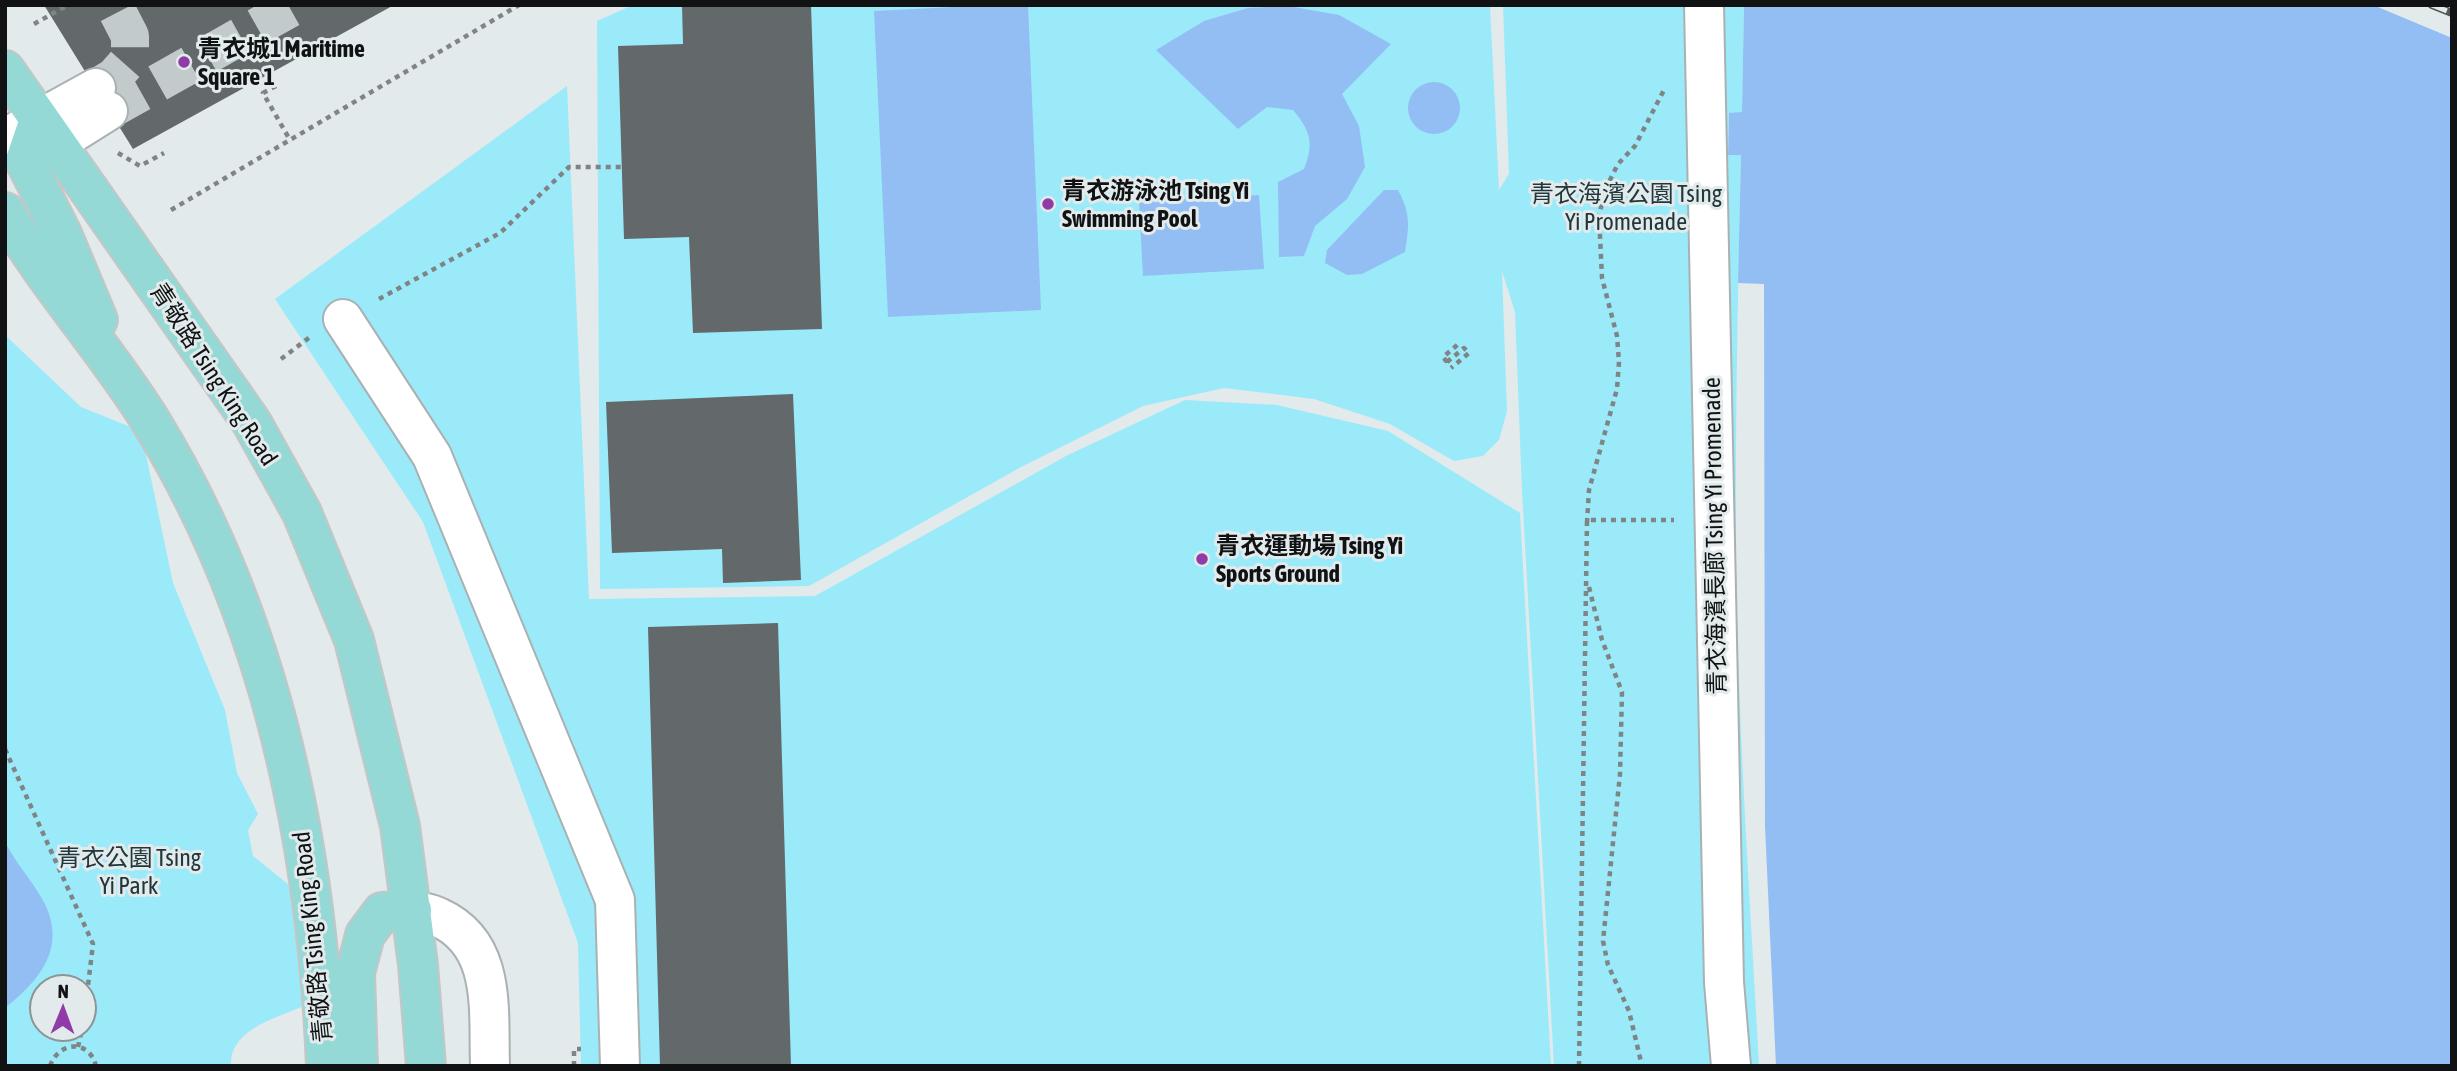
<svg xmlns="http://www.w3.org/2000/svg" width="2457" height="1071" viewBox="0 0 2457 1071" font-family="'Asap Condensed','Noto Sans TC',sans-serif">
	<style>
		.green { fill: #9beaf9; fill-rule: evenodd }
		.water { fill: #92bef4 }
		.pier { fill: #e2eaeb }
		.building { fill: #63686b }
		.lines { fill: none; stroke-linecap: round; stroke-linejoin: round }
		.minor-tunnel { stroke: #c2cacb; stroke-width: 38; stroke-dasharray: 38 19; stroke-linecap: butt }
		.minor-casing { stroke: #aab1b3; stroke-width: 42 }
		.major-casing { stroke: #c6c6c6; stroke-width: 42 }
		.path { stroke: #7f8485; stroke-width: 4.5; stroke-dasharray: 5 5; stroke-linecap: butt }
		.minor { stroke: #fff; stroke-width: 38 }
		.major { stroke: #94d9d5; stroke-width: 38 }
		.rail-casing { stroke: #525657; stroke-width: 8 }
		.rail { stroke: #e2eaeb; stroke-width: 5; stroke-dasharray: 16; stroke-linecap: butt }
		.poi-dot { fill: #913ba8; stroke: #e2eaeb; stroke-width: 2.5 }
		.labels { text-anchor: middle; dominant-baseline: central; stroke-width: 6; stroke-linejoin: round; paint-order: stroke }
		.poi-label { font-size: 24px; font-weight: bold; fill: #101213; stroke: #e2eaeb; text-anchor: start }
		.park-label { font-size: 24px; fill: #21373b; stroke: #e2eaeb }
		.street-label { font-size: 24px; fill: #101213; stroke: #e2eaeb }
	</style>
	<rect width="100%" height="100%" fill="#e2eaeb"/>
	<!-- green -->
	<path class="green" d="M633,5H1490L1499,190L1509,174L1503,5H1744L1742,113H1729L1728,154L1741,155C1738,291 1735,427 1736,563C1738,730 1750,898 1759,1066H1554L1522,491L1515,312L1502,271L1507,411L1499,440L1483,456L1454,461L1390,424L1314,399L1224,388L1143,406L1021,467L809,586L600,589L597,21Z
		M567,86L589,599L815,596L1066,456L1185,400L1277,405L1388,431L1520,513L1551,1066H581L578,943L423,522L275,299Z
		M5,335L81,407L141,431L173,583L225,710L237,773L258,814L248,830L253,856L294,889L304,1006C277,1018 229,1029 231,1066H5ZM42,987H84V1029H42Z"/>
	<!-- water -->
	<path class="water" d="M994,5H1028L1041,310L888,317L874,11Z
		M1744,5H2452V1066H1776L1765,826L1764,284L1738,283L1741,155H1728L1729,113L1742,112Z
		M1288,6L1339,15L1391,44L1342,94L1359,126L1365,167L1347,199L1315,226L1304,256L1279,257L1278,182L1304,169C1314,144 1311,131 1293,110L1267,107L1238,129L1156,50L1204,21L1248,8Z
		M1408 108a26 26 0 1 1 52 0a26 26 0 1 1-52 0Z
		M1384,190H1398C1411,214 1409,226 1405,252L1362,274L1347,275L1325,263L1327,250Z
		M1259,195L1264,269L1143,276L1139,202Z
		M5,842C15,862 30,878 41,897C69,944 42,979 5,1008Z"/>
	<!-- pier -->
	<path class="pier" d="M2373,5H2452V38Z"/>
	<!-- building -->
	<path class="building" d="M44,5H394L133,149Z
		M682,5H811L822,329L693,333L689,237L624,239L618,46L683,44Z
		M793,394L801,580L723,583L722,549L612,553L606,402Z
		M778,623L791,1066H660L648,627Z"/>
	<g class="lines">
		<!-- minor-tunnel -->
		<path class="minor-tunnel" d="M96,88L114,77L130,59V36L114,5
			M108,111L296,5"/>
		<defs>
			<path id="minor" d="M1704,5L1724,982L1731,1066
				M5,138L96,88
				M57,143L108,111
				M343,319L432,456L615,900L620,1066
				M412,910C421,912 431,913 438,917C498,944 488,1011 490,1066"/>
			<path id="major" d="M5,70L252,423L302,513L354,640L400,826L418,965L426,1066
				M39,120L25,161L62,234L98,320
				M5,212C47,285 105,348 150,420C269,613 317,842 326,1066
				M358,1066L355,973L365,935L382,912L412,910"/>
		</defs>
		<!-- minor casing -->
		<use href="#minor" class="minor-casing"/>
		<!-- major casing -->
		<use href="#major" class="major-casing"/>
		<!-- path -->
		<path class="path" d="M34,24L68,5
			M276,86L263,93L290,140
			M118,153L140,166L164,153
			M171,210L519,5
			M379,299L500,233L569,167H622
			M281,359L310,337
			M1447,362L1464,348L1469,353L1451,368
			M1447,362L1443,357L1461,342
			M1587,523L1589,490L1617,389L1619,362L1617,336L1602,278L1599,215L1606,188L1618,164L1635,146L1664,90
			M1589,587L1602,640L1622,692L1620,774L1603,941L1608,965L1629,1011L1642,1066
			M5,749L93,944L84,1019
			M78,1047L82,1029
			M50,1066C59,1041 89,1039 96,1066
			M574,1066V1049H581
			M1579,1066L1587,520H1674"/>
		<!-- minor -->
		<use href="#minor" class="minor"/>
		<!-- major -->
		<use href="#major" class="major"/>
		<defs>
			<path id="rail" d="M2432,5L2452,13"/>
		</defs>
		<!-- rail casing -->
		<use href="#rail" class="rail-casing"/>
		<!-- rail -->
		<use href="#rail" class="rail"/>
	</g>
	<!-- markers -->
	<g class="poi-dot">
		<circle cx="184" cy="62" r="7"/>
		<circle cx="1048" cy="204" r="7"/>
		<circle cx="1202" cy="559" r="7"/>
	</g>
	<g class="labels">
		<!-- poi labels -->
		<g class="poi-label">
			<text x="198" y="48">青衣城1 Maritime<tspan x="198" dy="28">Square 1</tspan></text>
			<text x="1062" y="190">青衣游泳池 Tsing Yi<tspan x="1062" dy="28">Swimming Pool</tspan></text>
			<text x="1216" y="545">青衣運動場 Tsing Yi<tspan x="1216" dy="28">Sports Ground</tspan></text>
		</g>
		<!-- park labels -->
		<g class="park-label">
			<text x="1626" y="193">青衣海濱公園 Tsing<tspan x="1626" dy="28">Yi Promenade</tspan></text>
			<text x="129" y="857">青衣公園 Tsing<tspan x="129" dy="28">Yi Park</tspan></text>
		</g>
		<!-- street labels -->
		<g class="street-label">
			<text transform="translate(214 374) rotate(57)">青敬路 Tsing King Road</text>
			<text transform="translate(1714 536) rotate(-91)">青衣海濱長廊 Tsing Yi Promenade</text>
			<text transform="translate(312 937) rotate(-96)">青敬路 Tsing King Road</text>
		</g>
	</g>
	<!-- border -->
	<rect width="2457" height="1071" fill="none" stroke="#101213" stroke-width="14"/>
	<!-- north arrow -->
	<g transform="translate(63 1008) rotate(1)"><circle r="33" fill="#e2eaeb" stroke="#8e9495" stroke-width="2"/>
	<path d="M0-5L12 26L0 18L-12 26Z" fill="#913ba8"/>
	<text y="-10" font-size="19" font-weight="bold" text-anchor="middle" fill="#101213">N</text>
	</g>
</svg>
